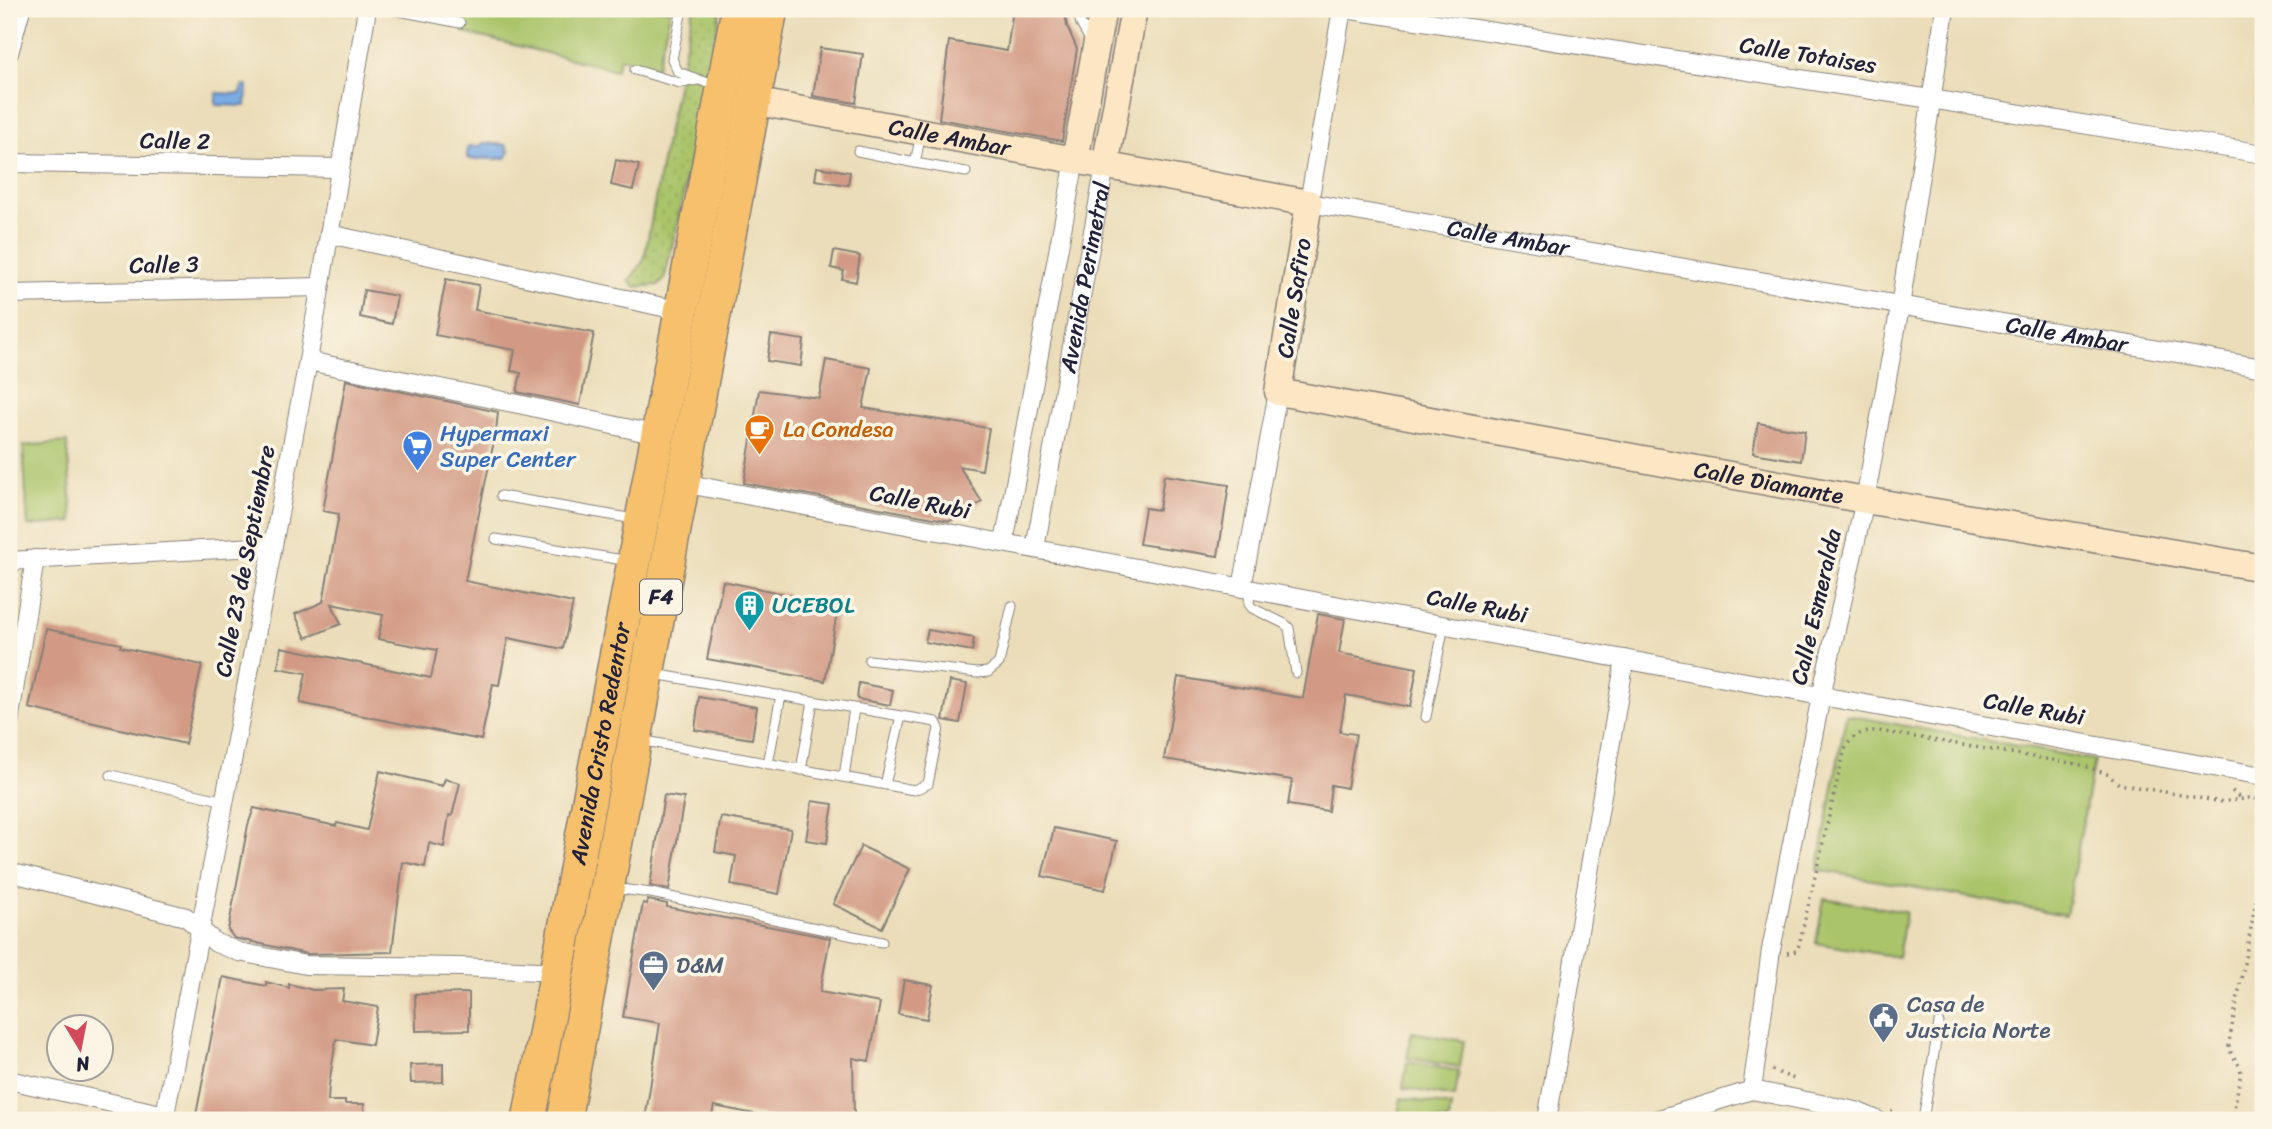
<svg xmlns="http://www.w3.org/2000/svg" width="2272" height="1129" viewBox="0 0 2272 1129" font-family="Sriracha,sans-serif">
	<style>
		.grass { fill: url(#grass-dots); stroke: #667352; stroke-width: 2 }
		.garden { fill: #aac46a; stroke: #667352; stroke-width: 2 }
		.water { fill: #79ace5; stroke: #4e6790; stroke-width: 2 }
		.building { fill: #d29a84 }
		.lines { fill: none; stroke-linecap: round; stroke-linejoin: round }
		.lane-casing { stroke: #86807a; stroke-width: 11 }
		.street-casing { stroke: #86807a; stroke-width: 20 }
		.secondary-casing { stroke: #86807a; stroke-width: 29 }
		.highway-casing { stroke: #86807a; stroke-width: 36 }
		.path { stroke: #86807a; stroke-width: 3.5; stroke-dasharray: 2 5; stroke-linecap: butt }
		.lane { stroke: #fff; stroke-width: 9 }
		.street { stroke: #fff; stroke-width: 18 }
		.secondary { stroke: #fce6c4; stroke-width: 26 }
		.highway { stroke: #f7c06c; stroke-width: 33 }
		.labels { text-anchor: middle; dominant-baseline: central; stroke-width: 7; stroke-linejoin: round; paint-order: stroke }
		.shield { fill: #fcf5e5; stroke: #63616e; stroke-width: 2 }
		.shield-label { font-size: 21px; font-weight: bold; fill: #22223b }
		.street-label { font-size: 23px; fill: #22223b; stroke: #fcf5e5 }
		.food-label { font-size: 23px; fill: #c56008; stroke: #fcf5e5; text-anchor: start }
		.shop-label { font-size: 23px; fill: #366cbe; stroke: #fcf5e5; text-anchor: start }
		.culture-label { font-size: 23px; fill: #0d838f; stroke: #fcf5e5; text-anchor: start }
		.service-label { font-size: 23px; fill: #4e5e75; stroke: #fcf5e5; text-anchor: start }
	</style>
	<defs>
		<pattern id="grass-dots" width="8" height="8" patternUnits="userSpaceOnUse" patternTransform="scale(1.75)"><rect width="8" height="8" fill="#aac46a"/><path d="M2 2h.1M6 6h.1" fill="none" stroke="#92a85d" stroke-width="1.8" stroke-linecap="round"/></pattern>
	</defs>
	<rect width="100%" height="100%" fill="#fcf5e5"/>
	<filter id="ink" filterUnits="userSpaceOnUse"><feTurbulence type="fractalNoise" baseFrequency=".0143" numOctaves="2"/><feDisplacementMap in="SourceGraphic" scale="14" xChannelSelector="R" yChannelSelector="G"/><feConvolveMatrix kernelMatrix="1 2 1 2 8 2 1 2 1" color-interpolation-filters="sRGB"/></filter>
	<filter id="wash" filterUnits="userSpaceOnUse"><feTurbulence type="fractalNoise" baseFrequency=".00686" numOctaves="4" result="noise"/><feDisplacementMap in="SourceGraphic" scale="28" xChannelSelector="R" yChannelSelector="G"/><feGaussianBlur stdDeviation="1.57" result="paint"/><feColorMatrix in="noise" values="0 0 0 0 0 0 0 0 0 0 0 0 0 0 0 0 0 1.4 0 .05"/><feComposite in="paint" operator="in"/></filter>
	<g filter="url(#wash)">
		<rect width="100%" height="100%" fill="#ebddb9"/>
		<!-- grass -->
		<path class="grass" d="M693,9H721L677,225L664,280L658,285L636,287L629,281L644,260L665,145Z"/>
		<!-- garden -->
		<path class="garden" d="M419,9H671L657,67L620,58L616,70L465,33L463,20Z
			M67,442L73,522L28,526L23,446Z
			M1846,715L2094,760L2066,915L1818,870Z
			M1824,898L1906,912L1898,957L1816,943Z
			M1412,1032L1464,1041L1460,1067L1407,1058Z
			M1407,1062L1459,1071L1455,1097L1403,1088Z
			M1401,1098L1451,1106L1449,1120H1397Z"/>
		<!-- water -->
		<path class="water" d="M242,86H247L246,106L216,105V93L241,94Z
			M484,143L506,145L509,152L507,157C497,162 486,156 475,160L467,158L468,146H479Z"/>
		<g id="blocks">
			<!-- building -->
			<path class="building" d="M1013,9H1064L1067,26L1077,49L1062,141L939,119L949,41L1007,51Z
				M820,48L863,54L856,103L813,96Z
				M616,160L639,165L633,190L611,185Z
				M817,167L850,172L848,185L815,180Z
				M834,251L860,256L856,282L842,279L844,271L831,268Z
				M446,279L479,285L475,310L594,333L580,405L517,392L521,373L511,371L515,350L435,335Z
				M364,290L397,296L392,324L360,317Z
				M771,335L804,340L801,366L767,361Z
				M826,360L871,368L863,408L989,428L982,470L959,466L982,502L950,521L744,483L759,390L819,398Z
				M346,380L498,412L496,431L465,581L573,603L563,649L508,638L499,685L493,684L481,740L300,703L306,673L278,668L281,647L431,678L437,650L378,639L383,615L332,604L341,624L306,638L295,614L323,602L339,514L323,511Z
				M1758,423L1805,431L1801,461L1753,453Z
				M1164,475L1229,485L1218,556L1139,544L1145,508L1159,510Z
				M723,581L794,596L791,605L837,613L825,681L707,659Z
				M1318,614L1345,619L1339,653L1417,668L1410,707L1346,695L1340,732L1356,734L1347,788L1331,785L1328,811L1288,805L1292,780L1164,759L1178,677L1303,698Z
				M46,629L121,644L120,647L202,665L185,744L29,708Z
				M928,630L974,638L972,651L925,642Z
				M950,681L967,684L960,723L943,720Z
				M859,683L893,690L890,705L857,699Z
				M699,697L757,707L752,739L695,730Z
				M380,771L442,786L445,779L460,783L452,816L449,815L444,847L429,843L425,867L403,862L392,952L307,954L234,938L228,930L248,825L254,808L336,826L337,823L367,830Z
				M664,795L684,798L669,890L650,886Z
				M812,801L833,804L827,843L806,840Z
				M721,817L791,829L779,894L731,885L736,856L715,852Z
				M1054,828L1117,841L1105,890L1042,876Z
				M861,846L910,869L882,928L833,904Z
				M648,900L667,904V907L830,938L820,992L880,1003L869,1061L853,1058L854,1120H784L714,1106L711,1120H645L660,1023L623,1017L643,903L647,904Z
				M223,977L266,986V982L289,988V984L313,990L344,989L342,1001L378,1007L372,1045L336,1039L329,1085L328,1101H345V1104H364L365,1120H195Z
				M904,980L933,985L927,1019L898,1014Z
				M469,993V1030L416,1031L415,994Z
				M443,1064V1082L411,1083L410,1065Z"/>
		</g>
	</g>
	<g filter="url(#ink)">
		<use href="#blocks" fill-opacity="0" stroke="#86807a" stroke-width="2"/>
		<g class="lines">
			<defs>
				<path id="lane" d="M389,9L460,23
					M682,9L672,59L678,72L716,86
					M1077,9L1081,24L1091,42
					M635,70L680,83L698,80
					M921,134L915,163L966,172
					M858,151L915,163
					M501,496L634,519
					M496,539L629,561
					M1250,589L1249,604L1252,608L1285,624L1289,628L1296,673
					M869,660L977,673L988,672L999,663L1012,606
					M1426,717L1444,625
					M640,740L914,790L928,784L939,728L936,722L654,674
					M768,764L781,695
					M801,770L813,701
					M111,775L225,801
					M844,777L854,708
					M885,785L901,716
					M613,888L651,893L882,942
					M1923,1120L1939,1023
					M2262,1120L2263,1114"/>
				<g id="street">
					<path id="s1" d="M1342,9L1309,203L2263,368"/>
					<path d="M1345,9L1931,99L2263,154"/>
					<path d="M9,53L21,9"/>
					<path d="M9,163L340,168"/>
					<path d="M329,234L681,311"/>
					<path d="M9,294L320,287"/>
					<path d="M308,361L523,405L657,435"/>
					<path d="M682,483L1821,696L2263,776"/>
					<path d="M1004,543L1075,160"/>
					<path id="s2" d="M1035,548L1105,166"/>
					<path d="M9,561L273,546"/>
					<path d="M1242,588L1278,392"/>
					<path d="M9,722L35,559"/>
					<path d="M9,872L186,917L216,943L239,952L306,965L462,967L556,972"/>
					<path d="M9,1080L165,1115"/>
					<path d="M1752,1090L1771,950L1821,696L1865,500L1900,307L1945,9"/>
					<path d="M164,1120L308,361L367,9"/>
					<path d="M1547,1120L1625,659"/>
					<path d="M1656,1120L1752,1090L1856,1111L1877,1120"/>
				</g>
				<g id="secondary">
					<path id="s3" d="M753,101L1309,203L1278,392L1865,500L2263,568"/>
					<path d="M1075,160L1103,9"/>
					<path d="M1105,166L1134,9"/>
				</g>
				<g id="highway">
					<path id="s4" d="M529,1120L738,9"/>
					<path d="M564,1120L771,9"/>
				</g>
			</defs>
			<!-- lane casing -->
			<use href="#lane" class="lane-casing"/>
			<!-- street casing -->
			<use href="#street" class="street-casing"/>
			<!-- secondary casing -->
			<use href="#secondary" class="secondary-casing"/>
			<!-- highway casing -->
			<use href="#highway" class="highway-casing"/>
			<!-- path -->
			<path class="path" d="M2232,791L2241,799
				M1787,953L1796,951L1799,945L1844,752C1850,735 1863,730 1879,731L2082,765L2107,774L2119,784L2222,802L2249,798L2263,800
				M1772,1070L1794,1079
				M1891,1111L1911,1120
				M2232,1120L2241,1072C2239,1060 2228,1055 2229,1042L2260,880L2263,873"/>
			<!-- lane -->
			<use href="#lane" class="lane"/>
			<!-- street -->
			<use href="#street" class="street"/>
			<!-- secondary -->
			<use href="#secondary" class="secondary"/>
			<!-- highway -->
			<use href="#highway" class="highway"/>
		</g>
	</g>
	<!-- icons -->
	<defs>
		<symbol id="cafe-pin" viewBox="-11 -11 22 30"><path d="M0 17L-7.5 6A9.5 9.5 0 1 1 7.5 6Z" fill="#e8710a" stroke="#fcf5e5"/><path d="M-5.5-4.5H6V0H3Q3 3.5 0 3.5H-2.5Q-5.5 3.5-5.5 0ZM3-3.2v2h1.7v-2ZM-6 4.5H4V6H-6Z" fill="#fff"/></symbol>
		<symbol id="supermarket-pin" viewBox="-11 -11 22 30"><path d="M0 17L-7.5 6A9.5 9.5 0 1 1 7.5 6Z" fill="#3f7fe0" stroke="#fcf5e5"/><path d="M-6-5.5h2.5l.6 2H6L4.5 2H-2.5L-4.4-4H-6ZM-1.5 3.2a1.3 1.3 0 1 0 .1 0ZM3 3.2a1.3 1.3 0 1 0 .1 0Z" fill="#fff"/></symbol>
		<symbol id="building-pin" viewBox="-11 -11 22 30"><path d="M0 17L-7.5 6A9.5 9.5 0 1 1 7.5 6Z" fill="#0f9aa8" stroke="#fcf5e5"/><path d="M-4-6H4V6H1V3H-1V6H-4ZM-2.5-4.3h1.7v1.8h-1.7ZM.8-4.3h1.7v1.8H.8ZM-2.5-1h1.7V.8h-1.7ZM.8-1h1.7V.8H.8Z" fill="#fff"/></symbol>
		<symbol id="office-pin" viewBox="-11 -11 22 30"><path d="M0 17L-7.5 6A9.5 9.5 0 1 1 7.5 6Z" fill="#5c6f8a" stroke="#fcf5e5"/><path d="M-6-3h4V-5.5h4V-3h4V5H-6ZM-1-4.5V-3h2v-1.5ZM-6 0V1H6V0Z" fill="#fff"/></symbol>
		<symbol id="civic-pin" viewBox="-11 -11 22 30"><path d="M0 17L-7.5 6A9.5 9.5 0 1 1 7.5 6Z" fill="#5c6f8a" stroke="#fcf5e5"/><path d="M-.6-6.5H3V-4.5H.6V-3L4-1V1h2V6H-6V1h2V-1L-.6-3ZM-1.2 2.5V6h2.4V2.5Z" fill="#fff"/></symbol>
	</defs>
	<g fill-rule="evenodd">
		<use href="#cafe-pin" x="742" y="412" width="35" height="47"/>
		<use href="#supermarket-pin" x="400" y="428" width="35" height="47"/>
		<use href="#building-pin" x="732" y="588" width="35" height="47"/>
		<use href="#office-pin" x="636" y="948" width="35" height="47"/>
		<use href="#civic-pin" x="1866" y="1000" width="35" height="47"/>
	</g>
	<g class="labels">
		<!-- shield labels -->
		<rect class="shield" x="640" y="579.5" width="42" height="35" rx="5"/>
		<g class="shield-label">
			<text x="661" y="597">F4</text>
		</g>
		<!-- street labels -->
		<g class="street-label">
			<text transform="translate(1808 55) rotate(9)">Calle Totaises</text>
			<text stroke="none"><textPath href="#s3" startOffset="200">Calle Ambar</textPath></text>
			<text transform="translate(175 141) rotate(1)">Calle 2</text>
			<text stroke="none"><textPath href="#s1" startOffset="399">Calle Ambar</textPath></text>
			<text transform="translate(164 265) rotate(-1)">Calle 3</text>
			<text stroke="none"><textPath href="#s2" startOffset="275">Avenida Perimetral</textPath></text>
			<text transform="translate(1294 298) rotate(-81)">Calle Safiro</text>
			<text stroke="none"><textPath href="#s1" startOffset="966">Calle Ambar</textPath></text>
			<text stroke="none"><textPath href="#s3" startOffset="1256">Calle Diamante</textPath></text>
			<text transform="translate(920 502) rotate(11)">Calle Rubi</text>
			<text transform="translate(245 561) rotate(-79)">Calle 23 de Septiembre</text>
			<text transform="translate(1477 606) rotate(11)">Calle Rubi</text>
			<text transform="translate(1816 607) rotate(-77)">Calle Esmeralda</text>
			<text transform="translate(2034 709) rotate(10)">Calle Rubi</text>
			<text stroke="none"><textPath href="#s4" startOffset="383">Avenida Cristo Redentor</textPath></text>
		</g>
		<!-- food labels -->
		<g class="food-label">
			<text x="783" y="429">La Condesa</text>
		</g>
		<!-- shop labels -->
		<g class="shop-label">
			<text x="440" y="433">Hypermaxi<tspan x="440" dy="26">Super Center</tspan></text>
		</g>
		<!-- culture labels -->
		<g class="culture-label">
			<text x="772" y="605">UCEBOL</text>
		</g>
		<!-- service labels -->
		<g class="service-label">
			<text x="676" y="965">D&amp;M</text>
			<text x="1907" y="1004">Casa de<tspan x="1907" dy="26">Justicia Norte</tspan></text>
		</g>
	</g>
	<!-- margin -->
	<rect width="2272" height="1129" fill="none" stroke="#fcf5e5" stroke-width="35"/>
	<!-- north arrow -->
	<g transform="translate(80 1048) rotate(170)"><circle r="33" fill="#fcf5e5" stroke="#a5a1a1" stroke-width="2"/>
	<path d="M0-5L12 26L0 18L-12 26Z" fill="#d1495b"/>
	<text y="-10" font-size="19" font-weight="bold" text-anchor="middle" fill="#22223b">N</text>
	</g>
</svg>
